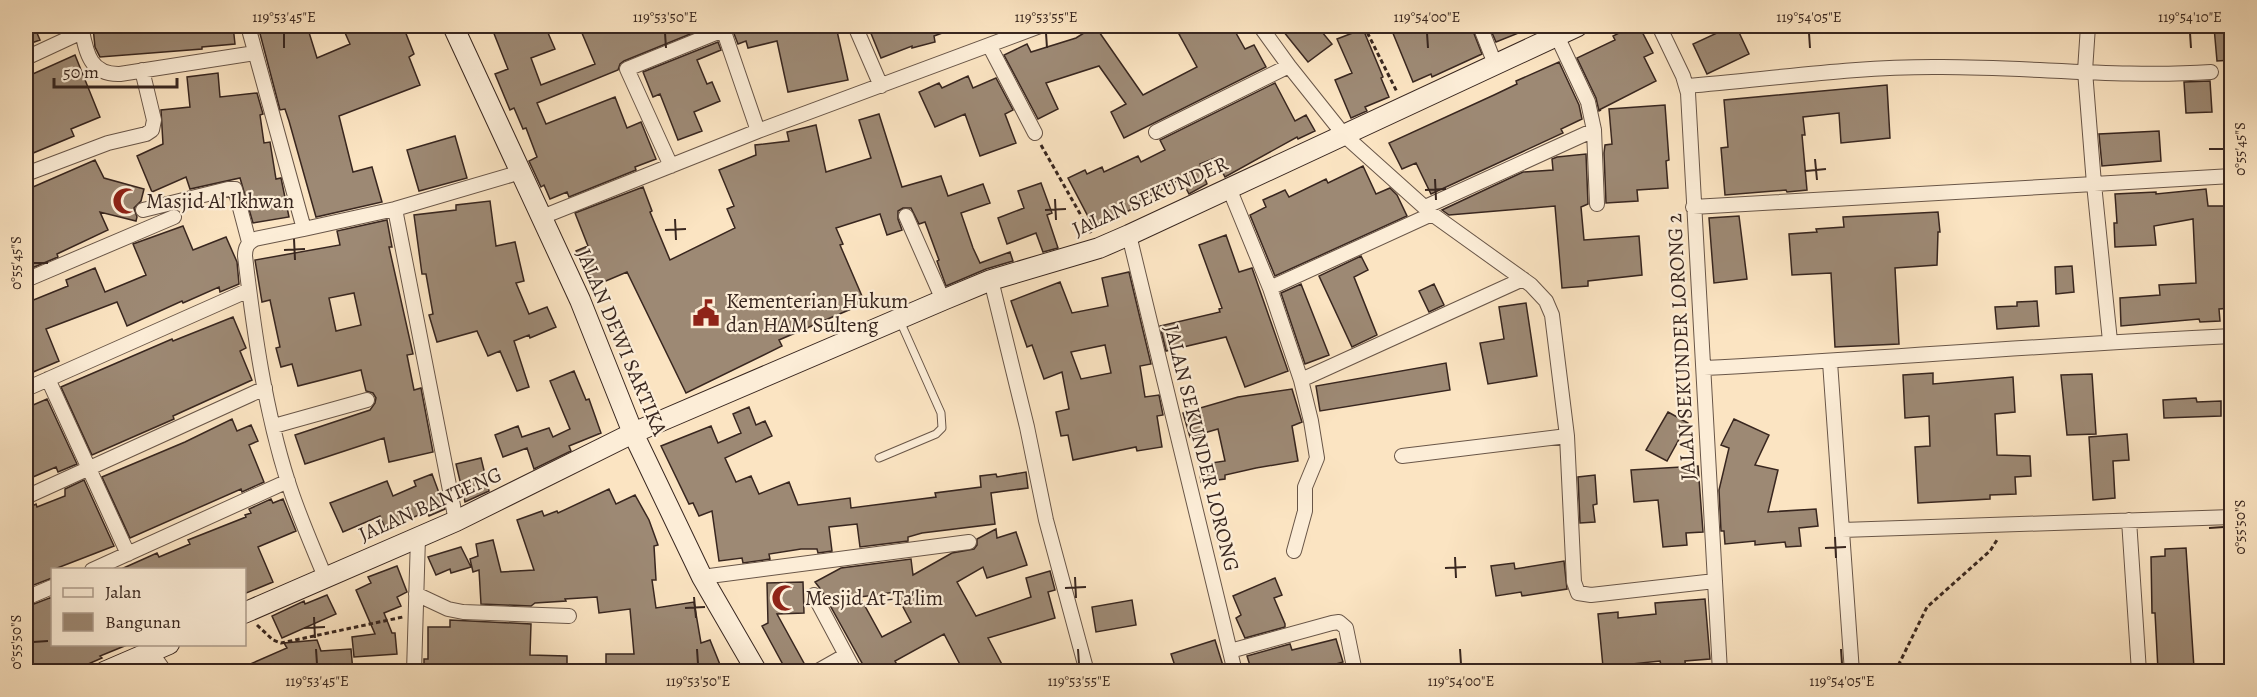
<svg xmlns="http://www.w3.org/2000/svg" width="2257" height="697" viewBox="0 0 2257 697" font-family="Alegreya,serif">
	<style>
		.building { fill: #9d8974; stroke: #38261f; stroke-width: 1.5; fill-rule: evenodd }
		.lines { fill: none; stroke-linecap: round; stroke-linejoin: round }
		.lane-casing { stroke: #695648; stroke-width: 9 }
		.street-casing { stroke: #695648; stroke-width: 16 }
		.secondary-casing { stroke: #38261f; stroke-width: 22 }
		.path { stroke: #38261f; stroke-width: 3; stroke-dasharray: 4.5 3; stroke-linecap: butt }
		.lane { stroke: #fcedd7; stroke-width: 7 }
		.street { stroke: #fcedd7; stroke-width: 14 }
		.secondary { stroke: #fcedd7; stroke-width: 20 }
		.ticks { fill: none; stroke: #38261f; stroke-width: 2 }
		.labels { text-anchor: middle; dominant-baseline: central; stroke-width: 4.5; stroke-linejoin: round; paint-order: stroke }
		.street-label { font-size: 21px; fill: #38261f; stroke: #fcedd7 }
		.poi-label { font-size: 21px; fill: #38261f; stroke: #fcedd7; text-anchor: start }
		.neatline { fill: none; stroke: #38261f; stroke-width: 2 }
		.ticks-label { font-size: 15px; text-anchor: middle; fill: #38261f }
	</style>
	<rect width="100%" height="100%" fill="#fbe4c2"/>
	<filter id="stains"><feTurbulence type="fractalNoise" baseFrequency=".00333" numOctaves="4"/><feColorMatrix values="0 0 0 0 .2 0 0 0 0 .09 0 0 0 0 .02 0 0 0 .5 -.17"/></filter>
	<radialGradient id="worn" r=".72"><stop offset=".6" stop-color="#630" stop-opacity="0"/><stop offset="1" stop-color="#630" stop-opacity=".3"/></radialGradient>
	<!-- building -->
	<path class="building" d="M26,26H34L40,40L26,45Z
		M105,26H233L235,44L202,47V49L100,57L95,47L93,27Z
		M258,26H307L317,58L350,44L342,26H403L414,54L409,57L420,85L339,116L353,172L372,167L382,202L316,217L289,121L285,109L280,110Z
		M491,26H545L555,49L531,58L541,85L595,64L579,26H710L624,61L620,64L618,70L537,103L546,124L615,97L627,128L641,122L656,159L635,167L636,170L569,197L567,192L550,199L544,185L541,187L529,161L537,157L526,128L523,129L514,108L510,110L495,74L508,69Z
		M731,26H831L833,32L837,31L848,80L788,92L777,41L748,48L746,41L738,44Z
		M868,26H959V27L934,36L935,42L912,48V46L881,58Z
		M1095,26L1143,95L1197,67L1179,34L1196,26H1232L1245,49L1254,45L1266,67L1124,138L1111,112L1126,104L1099,66L1046,83L1058,109L1038,119L1004,55L1027,44L1031,52L1076,38Z
		M1279,26H1317L1332,44L1308,62Z
		M1390,26H1471L1482,54L1432,77L1431,74L1413,82Z
		M1489,26H1536L1496,42Z
		M1633,26H1639L1653,53L1644,57L1656,81L1599,110H1601L1599,111L1596,98L1577,58L1615,40L1613,36Z
		M1732,26H1736L1749,54L1707,74L1693,44Z
		M2232,26V60L2217,61L2214,27Z
		M1363,29L1383,77L1381,78L1389,97L1365,107L1367,111L1351,118L1335,80L1352,73L1337,39Z
		M718,42L721,50L697,60L707,84L712,82L720,101L694,112L702,131L678,140L660,94L653,97L643,72Z
		M75,55L100,117L71,129L74,136L26,156V77Z
		M1559,62L1579,105L1582,119L1561,129L1563,133L1431,194L1416,163L1402,169L1389,143L1494,95L1517,84L1516,81Z
		M218,73L220,97L257,93L263,114L260,115L264,143L270,142L276,179L281,178L289,217L253,223L240,178L190,189L186,177L152,192L137,156L163,144L161,110L190,107L187,77Z
		M968,76L973,88L996,78L1013,110L1005,114L1016,143L980,156L965,114L935,127L919,92L939,83L942,88Z
		M2210,81L2212,112L2186,113L2184,82Z
		M1275,83L1295,121L1306,115L1315,131L1298,139L1297,137L1225,177L1215,158L1200,164L1207,184L1189,194L1181,179L1140,201L1142,205L1093,226L1068,178L1085,170L1087,174L1102,167L1104,172L1138,156L1141,162L1165,150L1160,140Z
		M1887,85L1890,138L1841,143L1839,113L1803,117L1805,135H1802L1807,190L1787,192L1786,190L1725,195L1721,148L1728,147L1724,100Z
		M1665,105L1669,160L1666,161L1668,188L1637,190L1638,201L1606,203L1604,153L1605,145L1612,144L1609,109Z
		M879,114L902,187L941,176L948,196L983,184L990,203L961,213L973,248L980,263L1010,252L1013,261L986,269L946,286L937,261L939,260L925,222L919,224L911,208H903L898,211V219L902,230L887,235L880,214L836,228L843,244L840,245L865,303L779,340L782,346L686,393L627,272L594,286L589,274L586,275L576,251L588,246L575,213L643,187L652,211L650,212L670,260L735,228L727,209L734,206L719,170L756,155L755,145L789,141L787,132L816,125L826,172L871,158L859,120Z
		M2159,131L2161,161L2102,166L2099,134Z
		M455,136L467,178L419,191L407,150Z
		M1586,154L1588,204L1581,207L1584,240L1639,236L1642,275L1588,281V286L1562,288L1555,206L1449,215L1442,210L1523,172L1553,170L1552,159L1557,157Z
		M95,160L104,178L144,189L141,201L134,208L137,217L136,221L100,212L108,230L57,254L58,257L32,268L31,265L26,267V190Z
		M1363,166L1376,194L1390,188L1397,195L1407,216L1275,276L1250,215L1266,207L1263,200L1285,190L1289,197L1326,179L1328,183Z
		M1041,183L1052,213L1047,215L1058,248L1043,252L1036,233L1007,244L998,218L1024,208L1018,191Z
		M2206,189L2208,206H2232V308L2219,309L2220,321L2200,322L2199,319L2121,326L2120,298L2160,295L2159,285L2196,283L2193,219L2154,226L2156,245L2115,247L2114,223H2117L2115,194L2156,192V194Z
		M490,201L496,246L515,242L524,281L516,283L529,314L547,307L556,327L530,338L529,335L514,341L529,387L517,391L500,351L488,356L477,331L437,342L429,315L433,314L426,274H422L414,215L456,210V205Z
		M1938,212L1940,232H1938L1937,265L1895,268L1899,344L1835,347L1831,273L1792,275L1789,234L1817,232L1816,229L1844,227L1843,217Z
		M1739,216L1747,279L1714,283L1709,218Z
		M387,220L392,247H389L413,354L407,355L414,390L421,388L433,452L389,462L384,438L305,464L295,435L370,410L375,403L376,398L373,393L366,391L361,370L298,386L292,364L281,367L276,348L280,347L270,300L262,302L255,260L340,245L337,231ZM354,293L361,325L336,331L329,298Z
		M183,226L193,250L226,237L237,262L239,284L220,292L219,287L183,303L182,301L127,326L117,302L46,329L59,361L26,375V303L68,286L66,280L95,268L105,292L146,275L133,244Z
		M1226,235L1239,272L1252,268L1288,371L1245,387L1226,337L1166,351L1160,326L1220,312L1219,309L1222,308L1199,245Z
		M1361,256L1368,270L1354,277L1377,335L1352,347L1319,276Z
		M2072,266L2074,292L2056,294L2055,267Z
		M1129,272L1151,364L1140,366L1145,397L1159,395L1163,415L1157,416L1162,447L1137,451L1136,447L1073,460L1068,435L1061,436L1056,412L1069,409L1062,372L1044,379L1032,345L1027,347L1011,301L1060,282L1072,313L1108,306L1102,278ZM1105,345L1111,373L1081,379L1071,352Z
		M1301,284L1329,355L1305,364L1281,293Z
		M1434,284L1444,305L1429,312L1419,291Z
		M2037,301L2039,326L1997,329L1995,307L2017,306V302Z
		M1526,303L1537,376L1488,384L1480,343L1504,339L1499,307Z
		M233,317L246,348L240,351L252,380L173,416L174,419L92,455L61,387L172,339L173,341Z
		M1446,363L1450,390L1320,411L1316,386Z
		M574,371L586,400L589,399L601,433L569,446L571,451L534,469L527,448L503,457L495,435L518,426L522,437L549,428L553,437L570,429L550,381Z
		M1933,373V384L2013,377L2015,412L1995,414L1997,455L2030,456L2031,476L2015,477L2016,494L1990,495V499L1918,503L1915,447L1930,446L1929,416L1905,418L1903,375Z
		M2092,374L2096,434L2067,435L2061,375Z
		M1292,389L1302,422L1292,426L1298,461L1256,468L1225,475V479L1201,482L1199,465L1225,461L1218,429L1190,437L1183,413L1238,397Z
		M2196,398L2197,402L2221,401V416L2164,418L2163,400Z
		M47,399L77,464L58,472L56,467L26,480V408Z
		M749,407L756,425L765,421L772,436L725,458L736,482L751,476L759,494L789,482L798,505L850,498L851,508L936,497L935,493L981,487L980,476L996,474L997,477L1026,472L1028,488L991,493L995,524L922,533L908,537V541L860,547L857,524L829,527L832,551L818,553L817,549H801L769,554L770,559L743,563L742,558L719,561L712,511L699,516L693,503L689,504L661,446L711,426L718,443L741,433L733,414Z
		M1668,412L1688,423L1667,461L1646,450Z
		M232,419L237,431L251,425L258,441L249,445L264,482L242,492L241,489L130,538L102,477L185,442Z
		M1734,419L1769,435L1755,465L1778,470L1768,512L1816,509L1818,526L1799,528L1801,546L1786,547L1785,542L1755,545V541L1725,544L1724,531H1721L1719,490L1729,448L1721,445Z
		M2127,434L2129,460L2113,461L2115,498L2093,500L2089,437Z
		M481,458L489,491L465,502L456,464Z
		M1698,466L1703,532L1686,533L1687,545L1663,547L1658,500L1634,502L1631,470Z
		M432,474L445,509L429,516L427,511L386,530L380,516L343,532L330,503L387,481L393,496L416,486L414,481Z
		M1595,475L1597,504L1593,505L1595,522L1580,523L1578,477Z
		M84,480L114,546L52,570V578L26,588V509L36,504L37,507L65,496V489Z
		M609,489L616,504L635,495L649,520L658,545L654,546L656,580H652L656,608L694,602L701,643L710,640L723,672H606V654H634L630,609L599,613L597,597L565,599L566,601L535,603L531,606L481,604L479,570L473,572L470,559L478,556L476,544L493,540L501,572L534,570L517,520L542,511L544,516L557,511L558,513Z
		M271,499L273,503L283,499L296,531L258,547L273,582L244,594V570H119L157,553L159,557L190,544L188,540L246,517L245,515L251,513L249,509Z
		M996,529L997,538L1016,532L1027,565L987,578L983,567L957,582L976,616L1031,597L1026,578L1050,571L1055,590L1048,592L1055,618L988,638L1006,672H964L944,634L895,661L901,672H867L822,591L815,582L841,568L911,559L913,575L952,553L974,549L977,545V539ZM895,592L911,622L882,637L860,597Z
		M461,547L471,567L451,573L450,569L436,575L428,557Z
		M2186,548L2194,668L2158,670L2155,613H2152L2151,557L2165,556V549Z
		M1564,561L1567,589L1522,596L1521,592L1496,596L1491,566L1514,563L1515,569Z
		M397,566L407,592L397,597L401,606L384,613L392,633H395L397,654L354,657L352,637L375,634L356,590L371,583L368,577Z
		M1275,578L1282,595L1274,598L1285,624V627L1245,638L1236,618L1241,615L1233,596Z
		M803,582L804,613L777,614L805,665L794,672H787L762,626L768,623L767,583Z
		M327,595L336,614L282,638L272,616L304,601L305,604Z
		M52,597V645H127L100,656L102,658L70,672H26V607Z
		M1705,599L1710,659L1685,661L1686,672H1663L1660,661L1603,667L1598,614L1618,612V618L1656,614L1655,603Z
		M1132,600L1136,625L1096,632L1092,607Z
		M450,620L531,624L530,655L567,656V672H424V659H428V627H450Z
		M1336,639L1343,662L1322,668L1323,672H1252L1247,656L1290,644L1292,650Z
		M317,640L321,651L351,649L353,672H232L287,648L284,643Z
		M1215,640L1225,672H1177L1171,654Z"/>
	<g class="lines">
		<defs>
			<path id="lane" d="M879,458L936,434L942,428L941,413L900,321"/>
			<path id="street" d="M81,26C86,51 89,75 120,74L255,53
				M248,26L304,229L395,209L521,172
				M722,26L758,131
				M855,26L881,86
				M1260,26L1289,66L1344,135L1432,214L1531,285L1546,301L1552,315L1567,436L1574,582L1578,593L1591,595L1715,581
				M1480,26L1495,64
				M1659,26L1683,76L1688,93L1720,672
				M2088,26L2085,71L2094,184L2232,176
				M989,45L1035,133
				M26,58L82,32
				M1687,86C1772,79 1857,66 1942,67C2032,67 2122,78 2211,72
				M1594,130L1597,204
				M1156,132L1289,66
				M671,166L627,69L723,30
				M26,174L108,143L146,134L152,130L154,120L142,70
				M1229,188L1270,288L1301,380L1311,421L1317,458L1305,487V511L1294,551
				M1425,207L1594,130L1588,102L1557,36
				M1693,207L2094,184L2110,341
				M395,209L456,521
				M143,210L228,189H235L249,242
				M906,216L943,300
				M542,217L758,131L1040,26
				M304,229L255,239C247,243 245,248 245,256C254,332 265,410 288,482C298,514 312,545 325,577
				M1129,235L1235,672
				M26,280L174,217
				M991,280L1027,427L1046,520L1087,672
				M1270,288L1432,214
				M1830,362L1852,672
				M1704,368C1880,359 2055,344 2232,336
				M48,379L128,554
				M1301,380L1523,279
				M26,389L249,290
				M274,426L367,400
				M1402,456L1567,436
				M26,497L265,388
				M2129,520L2139,672
				M1842,530L2232,517
				M92,570L288,481
				M702,577L969,542
				M416,594L448,609L463,612L569,616
				M814,595L855,672
				M26,598L52,587
				M1230,651L1332,623L1339,622L1346,628L1355,672
				M151,652L165,672
				M414,672L418,537
				M816,672L846,655"/>
			<path id="secondary" d="M453,26L580,300L633,433L702,577L757,672
				M244,613L456,521L633,433L943,300L991,280L1099,248L1129,235L1578,26
				M104,672L169,644"/>
		</defs>
		<!-- lane casing -->
		<use href="#lane" class="lane-casing"/>
		<!-- street casing -->
		<use href="#street" class="street-casing"/>
		<!-- secondary casing -->
		<use href="#secondary" class="secondary-casing"/>
		<!-- path -->
		<path class="path" d="M1364,26L1397,92
			M1041,145L1091,233
			M257,625L273,640L281,643L403,617
			M1895,672L1927,607L1990,551L1997,540"/>
		<!-- lane -->
		<use href="#lane" class="lane"/>
		<!-- street -->
		<use href="#street" class="street"/>
		<!-- secondary -->
		<use href="#secondary" class="secondary"/>
	</g>
	<!-- ticks -->
	<path class="ticks" d="M284,33V48M665,33L666,48M1046,33L1047,48M1427,33L1428,48M1809,33L1810,48M2190,33L2191,48M2209,149H2224M1815,159L1817,180M1806,171L1826,169M1435,179L1436,200M1425,190L1446,189M1055,199L1056,220M1045,210L1066,209M675,219L676,240M665,230L686,229M294,239L295,260M284,250L305,249M33,263H48M2209,528L2224,527M1835,537L1836,558M1825,548L1846,547M1455,557L1456,578M1445,568L1466,567M1075,577L1076,598M1065,588L1086,587M694,597L696,618M685,608L705,607M314,617L315,638M304,628L325,627M33,642L48,641M316,649L317,664M697,649L698,664M1078,649L1079,664M1460,649L1461,664M1841,649L1842,664"/>
	<!-- icons -->
	<defs>
		<symbol id="mosque-bare" viewBox="-9 -9 18 18"><path d="M3.5-4.9A6 6 0 1 0 3.5 4.9A5 5 0 1 1 3.5-4.9Z" fill="#8f2418" stroke="#fcedd7" stroke-width="2.5" paint-order="stroke"/></symbol>
		<symbol id="civic-bare" viewBox="-9 -9 18 18"><path d="M-.6-6.5H3V-4.5H.6V-3L4-1V1h2V6H-6V1h2V-1L-.6-3ZM-1.2 2.5V6h2.4V2.5Z" fill="#8f2418" stroke="#fcedd7" stroke-width="2.5" paint-order="stroke"/></symbol>
	</defs>
	<g fill-rule="evenodd">
		<use href="#mosque-bare" x="107" y="182" width="38" height="38"/>
		<use href="#civic-bare" x="687" y="294" width="38" height="38"/>
		<use href="#mosque-bare" x="766" y="579" width="38" height="38"/>
	</g>
	<g class="labels">
		<!-- street labels -->
		<g class="street-label">
			<text transform="translate(1150 196) rotate(-24)">JALAN SEKUNDER</text>
			<text transform="translate(622 342) rotate(67)">JALAN DEWI SARTIKA</text>
			<text transform="translate(1681 347) rotate(-93)">JALAN SEKUNDER LORONG 2</text>
			<text transform="translate(1202 448) rotate(76)">JALAN SEKUNDER LORONG</text>
			<text transform="translate(430 504) rotate(-24)">JALAN BANTENG</text>
		</g>
		<!-- poi labels -->
		<g class="poi-label">
			<text x="146" y="201">Masjid Al Ikhwan</text>
			<text x="726" y="301">Kementerian Hukum<tspan x="726" dy="24">dan HAM Sulteng</tspan></text>
			<text x="805" y="598">Mesjid At-Ta'lim</text>
		</g>
	</g>
	<!-- margin -->
	<rect width="2257" height="697" fill="none" stroke="#fbe4c2" stroke-width="66"/>
	<!-- legend -->
	<rect x="51" y="568" width="195" height="78" fill="#fcedd7" stroke="#ae9d8d" stroke-width="1.5"/>
	<rect x="63" y="588" width="30" height="9" fill="#fcedd7" stroke="#ae9d8d" stroke-width="1.5"/>
	<text x="105" y="598" font-size="18" fill="#38261f">Jalan</text>
	<rect x="63" y="613" width="30" height="18" fill="#9d8974" stroke="#ae9d8d" stroke-width="1.5"/>
	<text x="105" y="628" font-size="18" fill="#38261f">Bangunan</text>
	<!-- scale -->
	<path d="M54 78v9h123v-9" fill="none" stroke="#38261f" stroke-width="3"/>
	<text x="63" y="78" font-size="18" fill="#38261f" stroke="#fcedd7" stroke-width="4.5" paint-order="stroke">50 m</text>
	<rect x="33" y="33" width="2191" height="631" class="neatline"/>
	<g class="ticks-label">
		<text x="284" y="22">119°53'45"E</text>
		<text x="665" y="22">119°53'50"E</text>
		<text x="1046" y="22">119°53'55"E</text>
		<text x="1427" y="22">119°54'00"E</text>
		<text x="1809" y="22">119°54'05"E</text>
		<text x="2190" y="22">119°54'10"E</text>
		<text transform="translate(2240 149) rotate(-90)" y="5">0°55'45"S</text>
		<text transform="translate(16 263) rotate(-90)" y="5">0°55'45"S</text>
		<text transform="translate(2240 527) rotate(-90)" y="5">0°55'50"S</text>
		<text transform="translate(16 642) rotate(-90)" y="5">0°55'50"S</text>
		<text x="317" y="686">119°53'45"E</text>
		<text x="698" y="686">119°53'50"E</text>
		<text x="1079" y="686">119°53'55"E</text>
		<text x="1461" y="686">119°54'00"E</text>
		<text x="1842" y="686">119°54'05"E</text>
	</g>
	<rect width="100%" height="100%" filter="url(#stains)"/>
	<rect width="100%" height="100%" fill="url(#worn)"/>
</svg>
